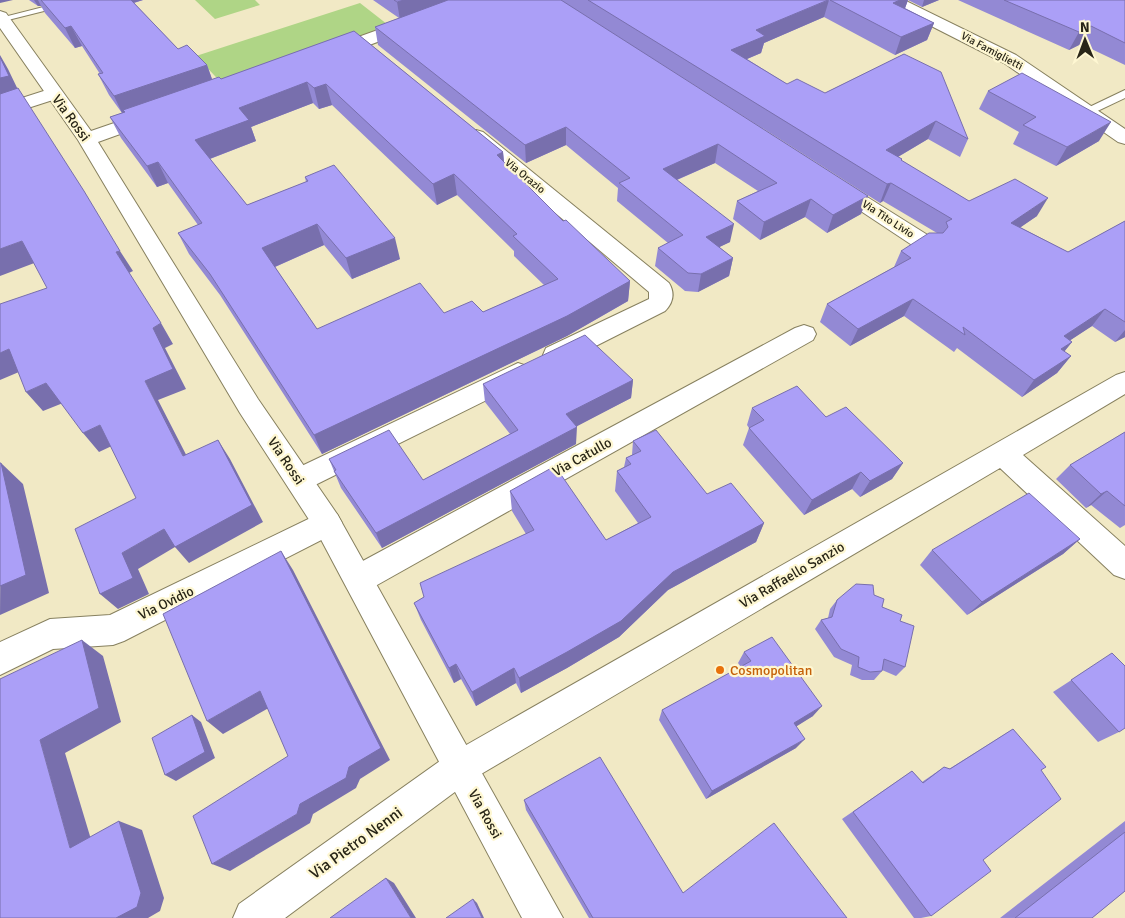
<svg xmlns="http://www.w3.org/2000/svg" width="1125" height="918" viewBox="0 0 1125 918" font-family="Signika,sans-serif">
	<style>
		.green { fill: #afd586 }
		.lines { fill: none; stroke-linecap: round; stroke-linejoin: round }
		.service-casing { stroke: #87805f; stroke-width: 2 }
		.minor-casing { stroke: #87805f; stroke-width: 2 }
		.tertiary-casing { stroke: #87805f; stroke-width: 2 }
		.service { fill: #fff; fill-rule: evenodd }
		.minor { fill: #fff; fill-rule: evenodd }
		.tertiary { fill: #fff; fill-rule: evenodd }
		.wall { fill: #9389d4; fill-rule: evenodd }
		.shaded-wall { fill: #786fad }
		.building { fill: #ab9ff7; stroke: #786fad; fill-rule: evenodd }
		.food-dot { fill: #e8710a; stroke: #fef7d2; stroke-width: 2 }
		.labels { text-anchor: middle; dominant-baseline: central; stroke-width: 4.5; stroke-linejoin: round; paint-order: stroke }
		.far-street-label { font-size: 11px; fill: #282517; stroke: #fef7d2 }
		.street-label { font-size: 14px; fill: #282517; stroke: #fef7d2 }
		.food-label { font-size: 14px; fill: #c56008; stroke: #fef7d2; text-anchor: start }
		.near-street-label { font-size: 16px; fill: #282517; stroke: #fef7d2 }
	</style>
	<rect width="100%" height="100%" fill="#f1e9c5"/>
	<!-- green -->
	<path class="green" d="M195,0H255L260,5L215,19Z
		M360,3L401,35L232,94L196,56Z"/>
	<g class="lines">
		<defs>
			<path id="service" d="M71,0H88L0,22V18Z
				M1125,90V98L1089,115L1085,116L1079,112Z"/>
			<path id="minor" d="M884,0H904L1016,55L1125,129V144L1118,142L1004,63L886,3Z
				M53,88L59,90L62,94L59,98L0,117V105Z
				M476,130L483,132L669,283C675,293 673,303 665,311L564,362L555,364L546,362L543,355L546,348L649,299V292L469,140L466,136L469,132Z
				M833,178L840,180L934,239L937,244L934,249L926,251L918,249L826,188L823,184L826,180Z
				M804,325L813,328L816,334L813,340L370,589L359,593L348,589L344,579L348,569L795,328Z
				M518,363L527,366L531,373L527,380L309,488L299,492L289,488L285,480L289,472Z
				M1125,372V394L1023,455L1125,546V579L1114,575L1000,468L471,780L285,918H233L239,904L447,756L1116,375Z
				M327,510L337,514L342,523L337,532L124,641L113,645L53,649L0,675V642L50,619L110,615Z"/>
			<path id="tertiary" d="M461,0H484L482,3L337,57H325L322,53L325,49Z
				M0,11L6,13L91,131L152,110L159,112L161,116L159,120L98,142L258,399L337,514L563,918H522L317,532L240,413L78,140L0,28Z"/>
		</defs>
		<!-- service casing -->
		<use href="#service" class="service-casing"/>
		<!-- minor casing -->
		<use href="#minor" class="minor-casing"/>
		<!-- tertiary casing -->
		<use href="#tertiary" class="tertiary-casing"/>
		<!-- service -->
		<use href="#service" class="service"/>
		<!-- minor -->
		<use href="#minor" class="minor"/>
		<!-- tertiary -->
		<use href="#tertiary" class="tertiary"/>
	</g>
	<!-- wall -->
	<path class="wall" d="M29,0H143L134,3L178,49L207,65L212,79H221L354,31L503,152L504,162L563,221L630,281L628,301L567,336L322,454L220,295L189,254L178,233L198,225L168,183L157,187L121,138L110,117L122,113L109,95L98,74H100L82,46L75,48L45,13L41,6H38ZM313,103L319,109L332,105L437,205L457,195L514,251V256L544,285L483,312L444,313L317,329L275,267L324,245L352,279L400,259L305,177L306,182L247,205L210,159L256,141L251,127Z
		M373,0H939L922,7L908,0L905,8L934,23L927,40L895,55L824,17L764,43L761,53L747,59L787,84L825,93L904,54L968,139L960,157L928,139L898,157L902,159V161L969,201L1037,216L1020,227L1068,252L1125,221V337L1115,342L1092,326L1070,340L1072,342L1064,352L1071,356L1057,373L1022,397L957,348L954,352L904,316L850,346L820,322L827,304L894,267L901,251L937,233L883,201L880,203L635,47L868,196L861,214L827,233L805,217L760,240L733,219L737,201L758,191L715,163L677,180L730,242L719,247L733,258L729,276L698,292L685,291L655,266L658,248L668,243L617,201L618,188L566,145L526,163L378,45L375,27L399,18Z
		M958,0H1125V65L1081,44L1069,50Z
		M988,91L1099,141L1056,166L1013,144L1019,132L979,109Z
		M633,380L631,398L576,426V444L382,548L341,488L329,459L423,480L510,434L485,402L483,384Z
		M752,408L826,417L903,463L892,479L860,497L852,489L804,515L743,445L749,428L747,425Z
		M1125,432V525L1120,528L1091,505L1086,508L1056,479L1070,465Z
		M633,441L707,494L764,523L756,542L668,590L619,637L567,668L521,693L516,683L476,706L461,679L454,683L421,620L414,603L526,534L512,511L510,491L606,540L638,523L615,491L617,471L624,467L626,458L632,455Z
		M1080,539L1063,554L967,615L920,565L932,550Z
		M874,595L882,607L900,621L905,667L896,676L882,670V671L874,680H862L850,675L852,665L834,657L815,629L821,620L828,618L830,609L837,600Z
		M744,652L813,716L796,726V748L706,799L659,720L662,710L741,667L738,663Z
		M1093,666L1119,732L1098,742L1053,692Z
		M1013,729L1041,770L983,860L931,916L921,918H914L842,819L912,771L922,782L944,767L949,769Z
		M524,800L683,893L847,918H589L526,810Z
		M1125,821V891L1092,918H1000Z"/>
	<!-- shaded-wall -->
	<path class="shaded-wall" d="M0,0H13L0,3Z
		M34,0H38L41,6H38Z
		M104,0H143L109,10Z
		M404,0H455L400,20L397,2Z
		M829,0L824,17L764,43L761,53L728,67L731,50L756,30Z
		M900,0H908L903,14L893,3Z
		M924,0H939L922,7Z
		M934,23L927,40L895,55L901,37Z
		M71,26L82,46L75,48L65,28Z
		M1091,26L1081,44L1069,50L1079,32Z
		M0,55L8,69L21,96L0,103Z
		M207,65L214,85L124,117L114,96Z
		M307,82L313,103L251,127L256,141L204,161L195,140L239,108Z
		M326,84L332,105L319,109L314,88Z
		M936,121L928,139L879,168L886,150Z
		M1111,122L1099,141L1056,166L1067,147Z
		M566,127V145L526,163L525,145Z
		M718,144L715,163L660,187L663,169Z
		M503,152L505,173L497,155Z
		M158,162L168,183L157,187L147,166Z
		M454,174L457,195L437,205L433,184Z
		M891,183L883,201L880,203L887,184Z
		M868,196L861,214L827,233L833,215Z
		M1048,198L1037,216L1001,241L1011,223Z
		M811,199L805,217L760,240L764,222Z
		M317,224L324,245L270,269L262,248Z
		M734,224L730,242L703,255L706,237Z
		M395,238L400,259L352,279L346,258Z
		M22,241L37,262L0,276V249Z
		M120,251L133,271L129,273L116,252Z
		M733,258L729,276L698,292L701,274Z
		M630,281L628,301L567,336L322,454L314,435Z
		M913,299L904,316L850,346L858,329Z
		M1105,309L1092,326L1051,353L1064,336Z
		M161,323L173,344L165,348L186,389L158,400L196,474L183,456L145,381L153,328Z
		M1125,330V337L1115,342Z
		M1072,342L1058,359L1061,349Z
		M9,349L26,369L0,380V353Z
		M1071,356L1057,373L1022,397L1034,380Z
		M633,380L631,398L566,432V414Z
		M46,383L63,403L43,411L26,392Z
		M100,425L116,444L99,452L83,433Z
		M577,427L576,444L382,548L376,533Z
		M218,440L230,459L263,522L189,563L175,547L138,569L149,594L118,609L100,594L122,553L164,529Z
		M1,463L23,484L49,593L0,615Z
		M903,463L892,479L860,497L870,481Z
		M861,472L852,489L804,515L812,500Z
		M1107,491L1091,505L1086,508L1101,494Z
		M764,523L756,542L668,590L619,637L567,668L521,693L519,678L673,572Z
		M1080,539L1063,554L967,615L982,602Z
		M281,551L293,570L390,760L360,779L356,788L313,814L310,823L230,871L212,864L297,814Z
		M82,640L103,656L121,722L65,753L96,856L70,848L40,740Z
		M456,664L461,679L454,683L449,668Z
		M514,668L516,683L476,706L472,692Z
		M260,691L274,705L223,734L207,721Z
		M822,706L813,716L786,733L794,723Z
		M192,715L201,722L215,758L176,781L165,775Z
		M805,739L796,748L706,799L712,791Z
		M119,821L142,830L164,898L160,911L148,918H116Z
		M386,878L394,883L416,918H411Z
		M473,899L477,903L484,918H482Z"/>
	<!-- building -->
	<path class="building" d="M41,0H131L178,49L187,45L207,65L114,96L98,74L103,73L71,26L65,28Z
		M394,0H404L397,2Z
		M448,0H561L868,196L833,215L811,199L764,222L737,201L777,183L718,144L663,169L734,224L706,237L733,258L701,274L688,273L658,248L683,235L619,183L630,178L566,127L525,145L375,27Z
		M588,0H828L756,30L765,36L731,50L787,84L797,79L825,93L904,54L941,72L968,139L936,121L886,150L902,159L901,160L969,201L1015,179L1048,198L1011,223L1068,252L1125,221V322L1105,309L1064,336L1072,342L1061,349L1071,356L1034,380L963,327L965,335L913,299L858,329L827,304L911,258L901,251L929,233H943L948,227L946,222L952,219L891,183L887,184Z
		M830,0H900L893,3L934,23L901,37Z
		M1004,0H1125V43L1091,26L1079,32Z
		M354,31L503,152L497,155L563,221L566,220L630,281L567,316L314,435L210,274L178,233L202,223L158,162L147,166L110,117L125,112L123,110L219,77L221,79ZM307,82L314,88L326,84L433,184L454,174L517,234L513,236L558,279L483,312L472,301L444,313L420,283L317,329L262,248L317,224L346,258L395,238L334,165L305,177L308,181L247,205L195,140L249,120L239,108Z
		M0,57L9,76L0,78Z
		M1022,73L1111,122L1067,147L1023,125L1036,117L988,91Z
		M18,88L84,191L120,251L116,252L161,323L153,328L173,369L145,381L183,456L218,440L252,505L175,547L164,529L122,553L133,578L100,594L75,529L136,498L100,425L83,433L46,383L26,392L9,349L0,353V304L47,288L22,241L0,249V94Z
		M585,335L633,380L566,414L577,427L376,533L334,471L336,470L329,459L389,430L423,480L518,430L483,384Z
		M797,386L826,417L846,407L903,463L870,481L861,472L812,500L749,428L764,420L752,408Z
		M656,430L707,494L731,483L764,523L673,572L621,621L567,652L519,678L514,668L472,692L456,664L449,668L414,603L424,597L420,583L534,530L510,491L555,466L606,540L651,517L617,471L631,464L626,458L641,451L633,441Z
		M1125,432V506L1107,491L1101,494L1070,465Z
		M0,463H1L26,575L0,586Z
		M1029,493L1080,539L982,602L932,550Z
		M281,551L381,748L349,767L346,778L300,804L297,814L212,864L193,816L288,756L260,691L207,721L163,614Z
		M856,584L873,585L874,595L884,599L882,607L902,615L900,621L914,626L905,667L884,659L882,671L870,672L858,667L859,657L841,649L821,620L832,617L837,600Z
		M772,637L822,706L794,723L805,739L712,791L662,710L751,661L744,652Z
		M82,640L99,708L40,740L70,848L119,821L141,893L137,907L116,918H0V679Z
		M1112,653L1125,666V728L1119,732L1071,680Z
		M192,715L205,752L165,775L152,738Z
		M1013,729L1046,767L1041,770L1061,799L983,860L991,871L931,916L853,812L912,771L923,783L944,767L950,769Z
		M600,757L683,893L774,823L847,918H593L524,800Z
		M1125,832V891L1092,918H1015Z
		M386,878L411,918H330Z
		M473,899L482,918H446Z"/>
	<!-- markers -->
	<circle class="food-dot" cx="720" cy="670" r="5"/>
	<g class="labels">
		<!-- far-street labels -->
		<g class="far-street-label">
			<text transform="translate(992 51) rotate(28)">Via Famiglietti</text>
			<text transform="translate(525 176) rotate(39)">Via Orazio</text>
			<text transform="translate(888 219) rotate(33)">Via Tito Livio</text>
		</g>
		<!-- street labels -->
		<g class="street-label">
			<text transform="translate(71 118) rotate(54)">Via Rossi</text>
			<text transform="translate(582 457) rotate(-29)">Via Catullo</text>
			<text transform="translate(286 461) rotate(56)">Via Rossi</text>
			<text transform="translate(792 575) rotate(-30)">Via Raffaello Sanzio</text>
			<text transform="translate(166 603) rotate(-26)">Via Ovidio</text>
			<text transform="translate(485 814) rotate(61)">Via Rossi</text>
		</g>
		<!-- food labels -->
		<g class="food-label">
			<text x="730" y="670">Cosmopolitan</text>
		</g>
		<!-- near-street labels -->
		<g class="near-street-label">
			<text transform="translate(356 843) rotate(-36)">Via Pietro Nenni</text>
		</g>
	</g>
	<!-- north arrow -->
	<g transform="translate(1085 40) rotate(359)" stroke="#fef7d2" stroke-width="4" paint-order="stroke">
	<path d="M0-4L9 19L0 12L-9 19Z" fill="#282517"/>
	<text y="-8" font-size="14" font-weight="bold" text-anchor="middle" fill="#282517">N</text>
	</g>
</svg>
